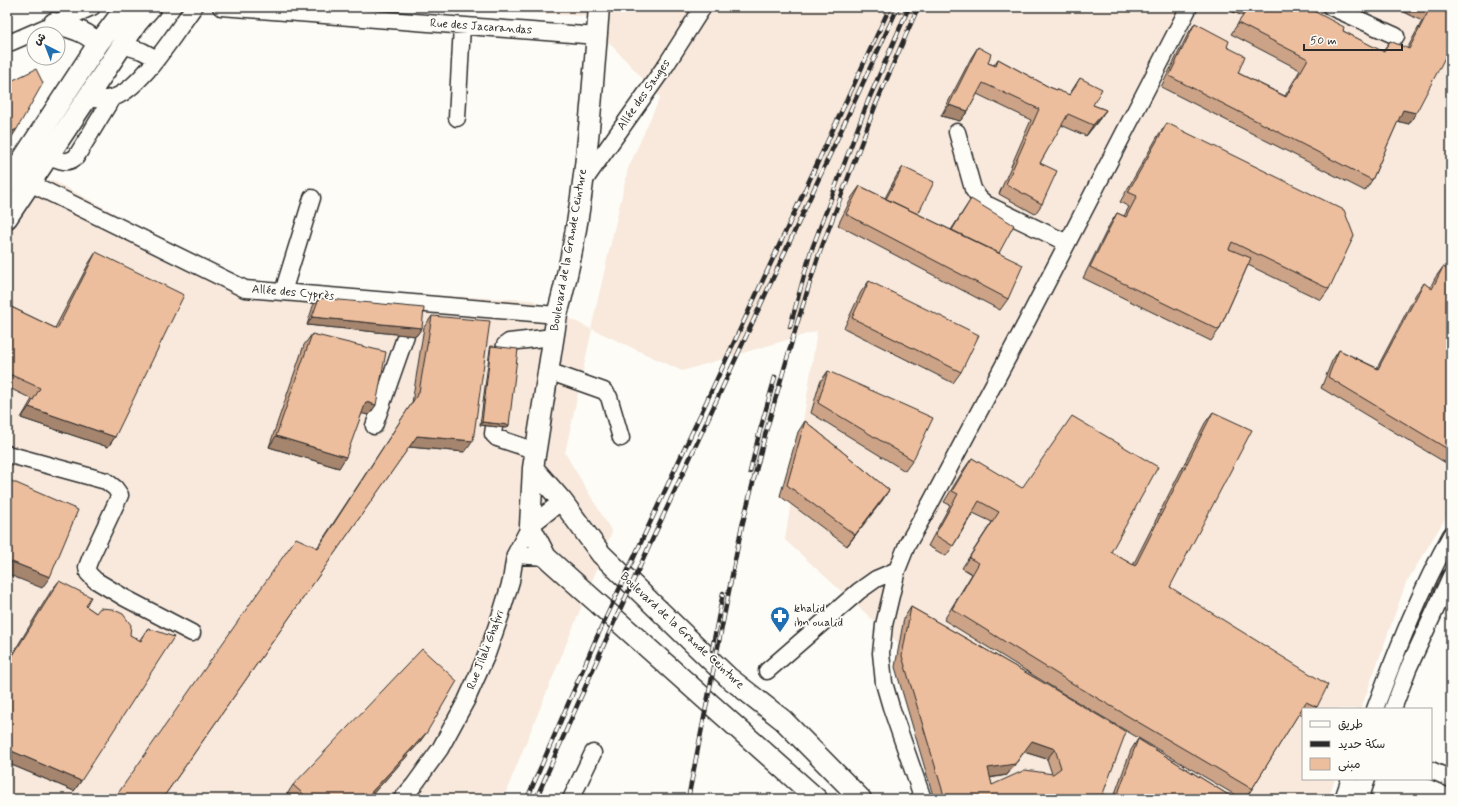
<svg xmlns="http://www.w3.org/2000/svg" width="1458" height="806" viewBox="0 0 1458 806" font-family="Mynerve,'Playpen Sans Arabic',sans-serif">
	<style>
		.built { fill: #f8e9dc }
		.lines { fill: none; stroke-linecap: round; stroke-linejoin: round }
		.minor-casing { stroke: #2b2b2b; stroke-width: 19 }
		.major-casing { stroke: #2b2b2b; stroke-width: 23 }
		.minor { stroke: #fdfcf7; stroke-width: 16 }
		.major { stroke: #fdfcf7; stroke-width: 20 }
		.rail-casing { stroke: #2b2b2b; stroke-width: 4.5 }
		.rail { stroke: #fdfcf7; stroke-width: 3; stroke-dasharray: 9; stroke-linecap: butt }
		.wall { fill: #cca387; stroke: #2b2b2b; fill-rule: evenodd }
		.shaded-wall { fill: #a6856e; stroke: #2b2b2b }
		.building { fill: #edbe9d; stroke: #2b2b2b; fill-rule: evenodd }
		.labels { text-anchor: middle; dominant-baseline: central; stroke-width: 3.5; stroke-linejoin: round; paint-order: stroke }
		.street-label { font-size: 12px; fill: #2b2b2b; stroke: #fdfcf7 }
		.poi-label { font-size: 12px; fill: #2b2b2b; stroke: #fdfcf7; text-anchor: start }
	</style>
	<rect width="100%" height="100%" fill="#fdfcf7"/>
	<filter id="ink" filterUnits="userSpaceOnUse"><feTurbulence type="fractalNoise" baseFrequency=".025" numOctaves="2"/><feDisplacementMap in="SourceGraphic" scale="8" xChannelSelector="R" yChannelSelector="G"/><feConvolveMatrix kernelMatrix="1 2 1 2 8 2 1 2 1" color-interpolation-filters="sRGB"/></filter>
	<g filter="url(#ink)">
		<!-- built -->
		<path class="built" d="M433,7H1451V509L1406,583L1361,709H1303V779H1335L1328,799H956L908,652L785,540L817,331L682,371L592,329L565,453L612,532L503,799H7V178L52,180L252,286L532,300L591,329L628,169L660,97L584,16Z"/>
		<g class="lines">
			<defs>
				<path id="minor" d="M221,7L597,36
					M1331,7L1396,36
					M7,44L92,7
					M122,45L142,51L157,59
					M86,99C94,99 104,100 111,98C139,93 177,30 194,7
					M457,118L462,26
					M957,132L973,189L979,198L986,204L1067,243
					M48,155C59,160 66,165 76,157L112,98
					M584,181L666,65L703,7
					M30,183L245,289L557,315
					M283,292L312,198
					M504,350L505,345L509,342L553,337
					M548,371L604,391L609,397L621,438
					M374,426L406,335
					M494,427L493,434L497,438L536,451
					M7,454L106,481L115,488L120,495L90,559L87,567L88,573L95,580L125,598L192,633
					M515,555L546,557
					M767,671L859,591L876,579L897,570
					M1375,709C1397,650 1420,591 1451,535
					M1393,709L1408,669L1451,576
					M1431,770L1451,779
					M402,799L414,785L440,749L466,701L487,654L501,614L511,581L515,555L530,526L562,501
					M571,799L593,753
					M923,799L891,707L884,683L881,653L884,625L897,570L907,545L930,504L1025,325L1189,7
					M1343,799L1350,779
					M1360,799L1367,779"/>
				<path id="major" d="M599,7C591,110 585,215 557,315L533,468L530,526L546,557L817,799
					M54,23C71,28 86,31 98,44
					M7,183L98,44L126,7
					M7,218L137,23L151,7
					M533,468L562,501L601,554L728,677L783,720L861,799"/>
			</defs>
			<!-- minor casing -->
			<use href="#minor" class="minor-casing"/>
			<!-- major casing -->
			<use href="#major" class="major-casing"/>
			<!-- minor -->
			<use href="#minor" class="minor"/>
			<!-- major -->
			<use href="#major" class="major"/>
			<defs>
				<path id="rail" d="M790,327L810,254L868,101L909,7
					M750,472L759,434L775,377
					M712,650L723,593
					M527,799L596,639L890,7
					M536,799L605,642L898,7
					M688,799L741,530L765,435L797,324L818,257L876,104L918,7"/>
			</defs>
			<!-- rail casing -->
			<use href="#rail" class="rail-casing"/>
			<!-- rail -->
			<use href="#rail" class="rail"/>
		</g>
		<!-- wall -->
		<path class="wall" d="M1233,7H1306L1343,31L1383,52L1390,41L1407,49L1422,21L1404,12L1406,7H1451L1416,113L1409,124L1398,121L1372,180L1365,191L1161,87L1188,34L1195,23L1227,47L1238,73L1285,96L1300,70L1231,34L1243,16L1231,11Z
			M978,47L988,63L994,65L998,59L1049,87L1069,95L1080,78L1093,105L1106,110L1098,121L1086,136L1061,125L1040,163L1042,204L1035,214L999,194L1031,120L977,94L968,111L960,121L941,116L971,58Z
			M1167,123L1329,289L1321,300L1248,265L1219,330L1211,341L1083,278L1110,224L1117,213L1124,216L1129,207L1120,202L1159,134Z
			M903,167L918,214L951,230L971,199L999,253L1008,299L1000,310L838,225L852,197L860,186L885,198L897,175Z
			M96,252L115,437L108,447L21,418L32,399L7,387V305L55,328L89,263Z
			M1443,267L1451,271V466L1321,388L1332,361L1339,350L1377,368L1416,294L1424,283L1430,288L1435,278Z
			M869,281L961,372L953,383L844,328L861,292Z
			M319,298L422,328L416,336L307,325L313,306Z
			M432,316L465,452L409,447L162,799L317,548L412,403L424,327Z
			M312,334L376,405L369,415L362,413L339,468L269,447L304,345Z
			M491,346L509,425L507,428L480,425L490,349Z
			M828,371L913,460L905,471L811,413L820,382Z
			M1213,412L1170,587L1317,707L1315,709H1303V715L1299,713L1252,789L1245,799H1242L1062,693L944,620L972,574L962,568L992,522L973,513L953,546L946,556L928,546L950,505L944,502L964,469L972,458L1111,552L1133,565L1205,423Z
			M805,421L889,490L847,546L780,496L798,432Z
			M59,581L86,606L96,613L139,641L148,628L81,781L74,791L7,763V663L51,591Z
			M911,607L1037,679L1101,799H934L895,667L904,618ZM1024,752L1047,759L1052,774L992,785L990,778L1007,775Z
			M1138,739L1235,799H1113L1131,750Z
			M419,743L368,799H290L286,796L293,785Z"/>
		<!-- shaded-wall -->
		<path class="shaded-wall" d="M1234,7H1249L1243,16L1231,11Z
			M949,105L968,111L960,121L941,116Z
			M1106,110L1098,121L1086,136L1093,125Z
			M1403,110L1416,113L1409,124L1396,121Z
			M17,129L10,140L7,141V134Z
			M312,317L422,328L416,336L307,325Z
			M366,402L376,405L369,415L358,413Z
			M29,407L115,437L108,447L21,418Z
			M482,422L509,425L507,428L480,425Z
			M276,436L346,457L339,468L269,447Z
			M417,436L473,441L465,452L409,447Z
			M889,490L882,501L847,546L855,535Z
			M7,560L50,577L42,588L7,574Z
			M427,732L419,743L368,799H365Z
			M1032,741L1055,749L1047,759L1024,752L1007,775L980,779L988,768Z
			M7,749L81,781L74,791L7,763Z"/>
		<!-- building -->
		<path class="building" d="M1249,7H1306L1344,27L1343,31L1384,52L1390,41L1409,49L1429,10L1424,7H1451V46L1416,113L1403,110L1372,180L1169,76L1195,23L1229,41L1227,47L1245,56L1238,73L1286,97L1308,59L1238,23Z
			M978,47L991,54L988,63L996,66L998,59L1049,87L1070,95L1080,78L1102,89L1093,105L1106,110L1093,125L1068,114L1040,163L1057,171L1042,204L1006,184L1039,109L983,83L968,111L949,105Z
			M36,69L43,83L17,129L7,134V83Z
			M1167,123L1344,210L1354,236L1329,289L1232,242L1229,249L1251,258L1219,330L1090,267L1117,213L1126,217L1137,196L1128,192Z
			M903,167L934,182L918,214L886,199Z
			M860,186L1023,265L1008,299L846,214Z
			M971,199L1014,225L999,253L952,230Z
			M96,252L184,295L115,437L29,407L40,388L7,373V305L57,329Z
			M1443,267L1451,271V451L1328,377L1339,350L1378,369L1424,283L1432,289Z
			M869,281L979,335L961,372L852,318Z
			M319,298L424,308L422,328L312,317Z
			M432,316L490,321L473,441L417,436L162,799H114L296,538L318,548L419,392Z
			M312,334L386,352L376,405L366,402L346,457L276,436Z
			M491,346L518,349L509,425L482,422Z
			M828,371L933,418L913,460L818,403Z
			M1213,412L1252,430L1170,587L1328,685L1317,707L1306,702L1252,789L1070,682L952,609L979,563L969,558L999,512L979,501L953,546L935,535L958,494L952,491L972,458L1022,488L1072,416L1158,467L1111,552L1135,566Z
			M805,421L889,490L855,535L787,485Z
			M7,479L78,510L50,577L7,560Z
			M59,581L91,597L86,606L96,613L100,608L112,609L123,614L131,625L130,635L141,641L148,628L174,637L81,781L7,749V665Z
			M911,607L1037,679L1126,732L1101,799H945L902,656ZM1032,741L1055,749L1061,768L1053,774L1025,770L992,785L988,768L1015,764Z
			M422,649L457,681L427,732L365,799H309L293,785Z
			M1138,739L1235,799H1116Z"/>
	</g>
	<!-- icons -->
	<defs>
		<symbol id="pharmacy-pin" viewBox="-11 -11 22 30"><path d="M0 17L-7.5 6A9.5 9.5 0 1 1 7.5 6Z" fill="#1f6fb2" stroke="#fdfcf7"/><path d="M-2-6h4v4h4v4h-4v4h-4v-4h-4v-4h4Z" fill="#fff"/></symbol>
	</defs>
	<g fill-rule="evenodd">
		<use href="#pharmacy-pin" x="769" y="605" width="22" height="30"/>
	</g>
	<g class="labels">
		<!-- street labels -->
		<g class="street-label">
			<text transform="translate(481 27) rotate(4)">Rue des Jacarandas</text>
			<text transform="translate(644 95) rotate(-55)">Allée des Sauges</text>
			<text transform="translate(569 250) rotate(-80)">Boulevard de la Grande Ceinture</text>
			<text transform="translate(293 293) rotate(5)">Allée des Cyprès</text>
			<text transform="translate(682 631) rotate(43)">Boulevard de la Grande Ceinture</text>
			<text transform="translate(486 650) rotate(-69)">Rue Jilali Ghafiri</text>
		</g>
		<!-- poi labels -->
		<g class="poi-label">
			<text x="794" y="609">khalid<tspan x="794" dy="14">ibn oualid</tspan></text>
		</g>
	</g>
	<!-- margin -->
	<rect width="1458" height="806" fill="none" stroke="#fdfcf7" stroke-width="24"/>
	<rect x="12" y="12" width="1434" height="782" fill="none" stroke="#2b2b2b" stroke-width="1.5" filter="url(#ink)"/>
	<!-- legend -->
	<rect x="1302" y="708" width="130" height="72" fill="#fdfcf7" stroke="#a9a8a5"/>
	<rect x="1310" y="721" width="20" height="6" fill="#fdfcf7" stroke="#a9a8a5"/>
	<text x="1338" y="728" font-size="12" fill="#2b2b2b">طريق</text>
	<rect x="1310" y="741" width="20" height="6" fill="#2b2b2b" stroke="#a9a8a5"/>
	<text x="1338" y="748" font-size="12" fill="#2b2b2b">سكة حديد</text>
	<rect x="1310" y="758" width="20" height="12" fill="#edbe9d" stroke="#a9a8a5"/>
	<text x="1338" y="768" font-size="12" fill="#2b2b2b">مبنى</text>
	<!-- north arrow -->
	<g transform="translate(46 46) rotate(318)"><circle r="19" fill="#fdfcf7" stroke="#a9a8a5"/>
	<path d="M0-3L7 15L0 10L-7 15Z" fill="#1f6fb2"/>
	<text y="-6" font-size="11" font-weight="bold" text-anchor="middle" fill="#2b2b2b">ش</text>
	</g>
	<!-- scale -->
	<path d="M1304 44v6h98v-6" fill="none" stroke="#2b2b2b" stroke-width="2"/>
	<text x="1310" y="44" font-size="12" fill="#2b2b2b" stroke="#fdfcf7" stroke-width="3" paint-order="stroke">50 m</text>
</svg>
